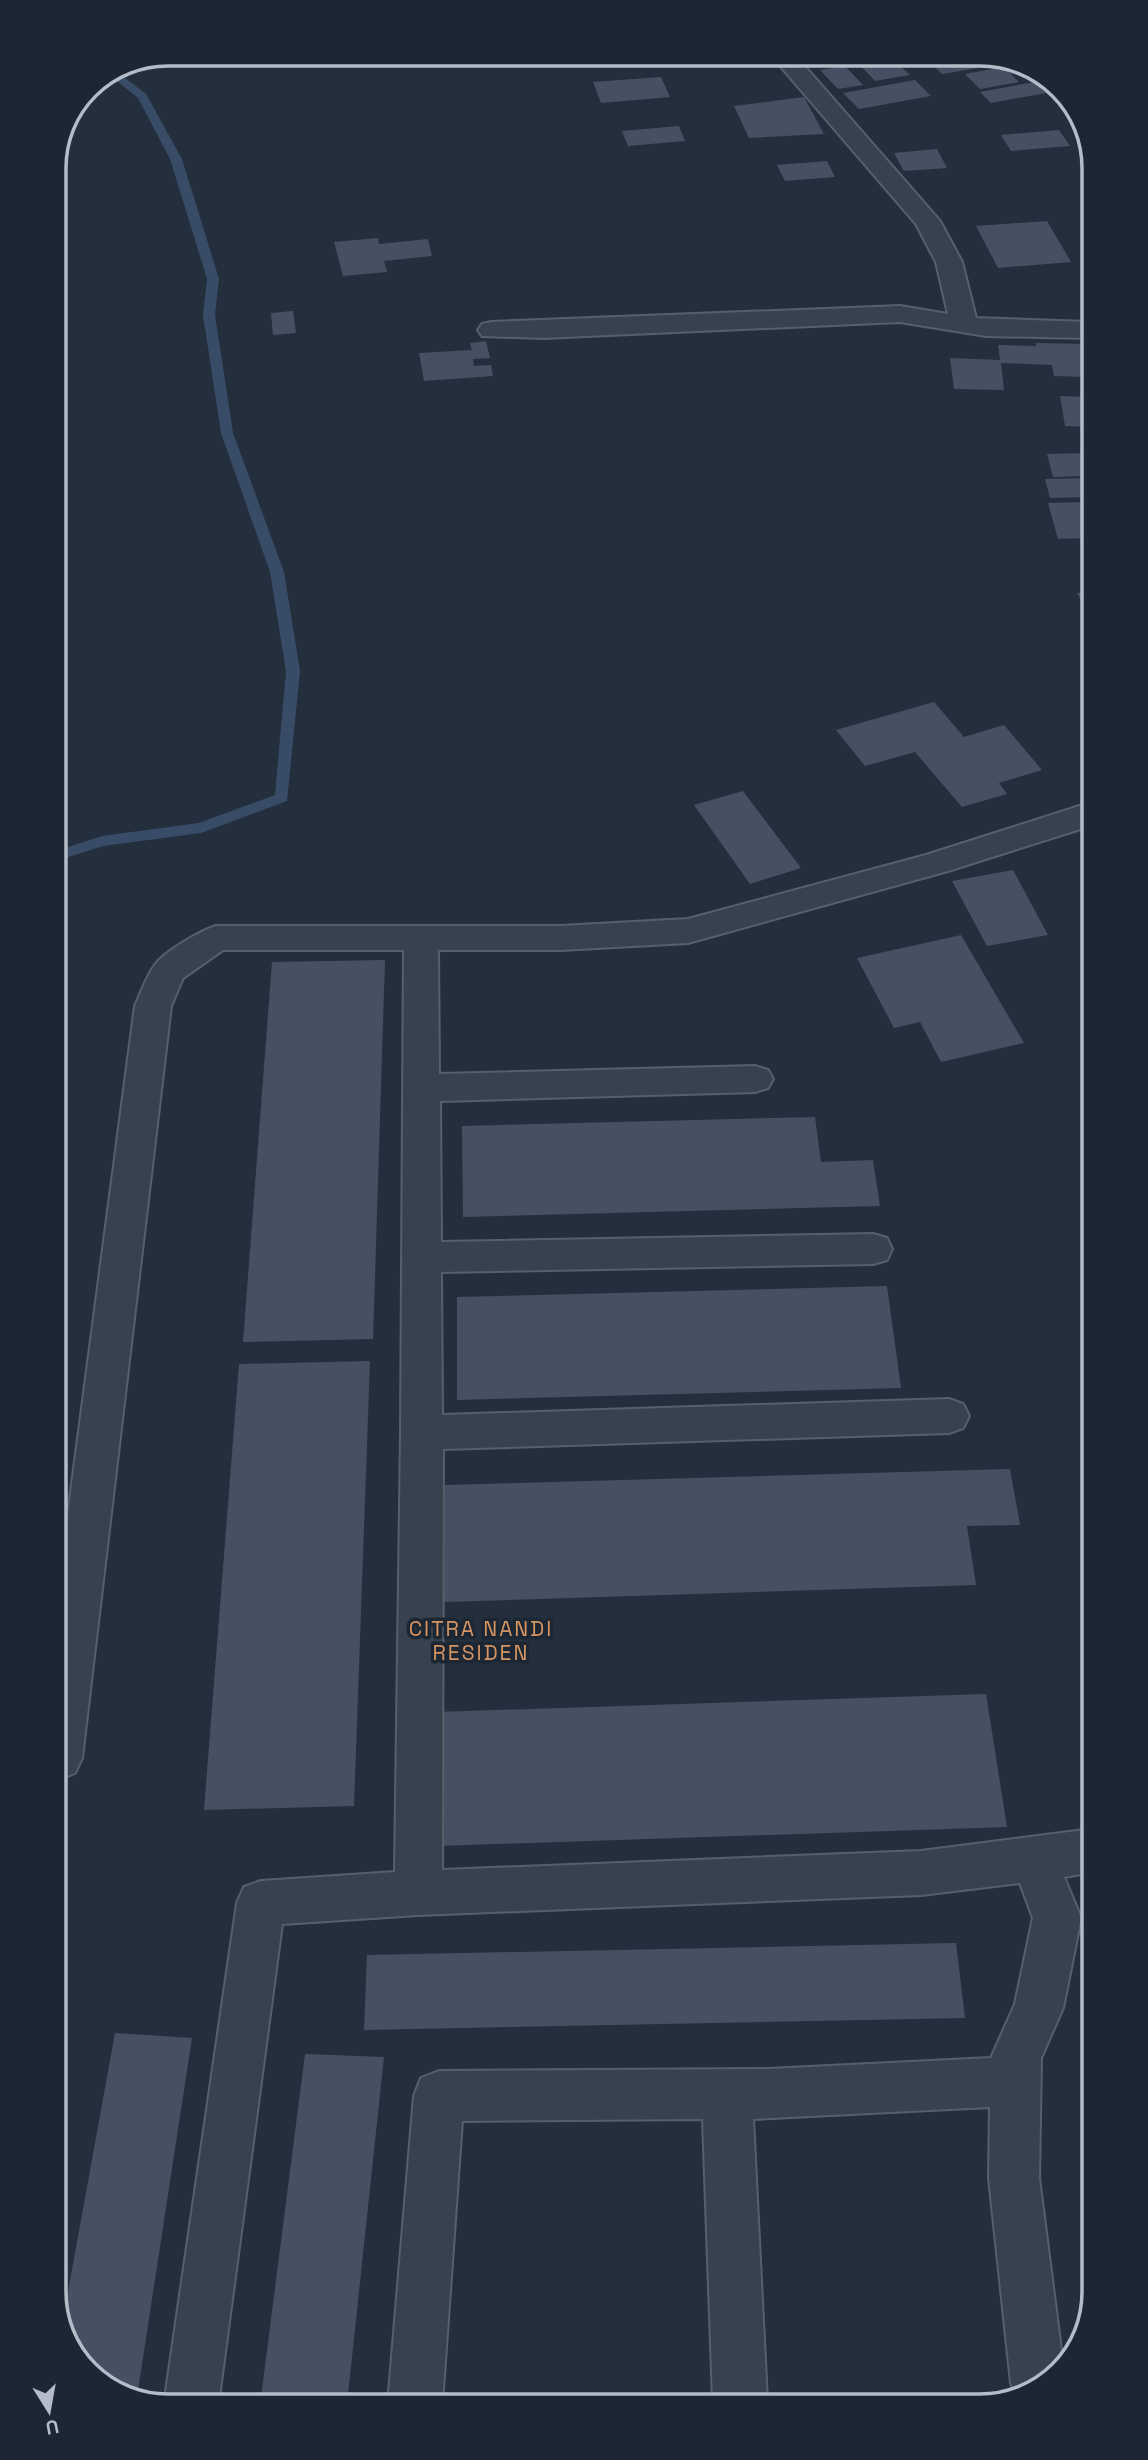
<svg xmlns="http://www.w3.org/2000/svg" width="1148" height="2460" viewBox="0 0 1148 2460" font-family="'Space Grotesk',sans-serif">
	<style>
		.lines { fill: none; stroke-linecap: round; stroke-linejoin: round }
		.stream { fill: #394c67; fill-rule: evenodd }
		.building { fill: #455162 }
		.minor-casing { stroke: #565f6c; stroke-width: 4 }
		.minor { fill: #38414e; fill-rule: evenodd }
		.labels { text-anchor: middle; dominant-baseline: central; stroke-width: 7; stroke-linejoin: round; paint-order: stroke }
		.neighbourhood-label { font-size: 21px; letter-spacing: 2px; fill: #d59563; stroke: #1d2633 }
		.rim { fill: none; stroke: #b4bcc9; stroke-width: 3.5 }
	</style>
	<rect width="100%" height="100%" fill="#242f3e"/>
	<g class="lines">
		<!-- stream -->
		<path class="stream" d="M120,74L146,94L182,159L219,279L215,315L233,433L284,572L300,671L287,801L201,833L103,846L56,861V851L102,836L199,823L275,795L286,671L270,572L221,433L203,315L207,279L170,159L138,98L112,77Z"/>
	</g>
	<!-- building -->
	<path class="building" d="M661,54H703L704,57L663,60Z
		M795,54H833L837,58L804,64Z
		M967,55H988L1007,63L942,74L929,61Z
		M890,56L910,75L875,81L857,62Z
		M845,66L863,85L838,89L820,70Z
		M1004,67L1019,82L980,89L965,74Z
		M1032,71L1050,78L1077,116L1028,72Z
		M661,77L670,97L601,103L593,82Z
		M915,80L931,96L859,109L843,93Z
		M1034,82L1046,93L991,103L980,92Z
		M804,97L824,134L749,138L734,106Z
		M679,126L685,141L628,146L622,131Z
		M1059,130L1070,146L1011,151L1001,135Z
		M937,149L947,168L904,171L894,153Z
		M827,161L835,177L785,181L777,165Z
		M1047,221L1071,262L998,268L976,226Z
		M378,238L379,244L428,239L432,256L384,261L387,272L343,276L334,242Z
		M293,311L296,333L273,335L271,313Z
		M486,341L490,358L473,359L474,366L491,365L493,376L424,381L419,353L472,350L470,343Z
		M1036,343L1088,344V377L1054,376L1052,365L1001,363L1004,390L954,389L950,358L1000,360L998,345L1036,346Z
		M1060,396L1088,397V427L1065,426Z
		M1088,453L1089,476L1053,477L1047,454Z
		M1089,478V497L1050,498L1045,479Z
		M1089,502V538L1058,539L1048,503Z
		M1089,592V616L1077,593Z
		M934,702L964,737L1004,725L1042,770L999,783L1007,794L962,807L915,752L865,766L836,730Z
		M743,791L801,868L750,884L694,805Z
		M1013,870L1048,935L987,946L952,881Z
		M961,935L1024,1043L941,1062L920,1022L894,1028L857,958Z
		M385,960L373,1339L243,1342L272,962Z
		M815,1117L821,1162L873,1160L880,1206L463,1217L462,1126Z
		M887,1286L901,1388L457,1400V1297Z
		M370,1361L354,1806L204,1810L239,1364Z
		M1010,1469L1020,1525L967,1526L976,1585L444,1602L445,1485Z
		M986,1694L1007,1827L437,1846V1712Z
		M956,1943L965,2018L364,2030L367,1955Z
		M115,2033L192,2038L137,2397L99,2382L61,2330Z
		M305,2054L384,2057L347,2404L260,2405Z"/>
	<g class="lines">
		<defs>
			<path id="minor" d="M770,54H794L940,221L962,262L976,318L1088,322V338L986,336L900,322L543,338L482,336L478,330L482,324L491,322L900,306L948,314L936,262L916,224Z
				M1089,803L1090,826L948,871L688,943L561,950H438L439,1074L755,1066L768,1070L773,1079L768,1088L755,1092L440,1101L441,1242L873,1234L887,1238L892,1249L887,1260L873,1264L441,1272L442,1415L949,1399L963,1404L969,1416L963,1428L949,1433L443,1449L442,1870L921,1851L1092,1829L1093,1872L1064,1877L1081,1918L1063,2008L1041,2058L1039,2178L1063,2365L1018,2399L1011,2383L989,2178L990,2107L753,2119L767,2401H713L703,2119L462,2121L442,2404H388L414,2096L421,2078L439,2071L768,2069L991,2058L1015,2004L1033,1918L1020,1883L921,1895L418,1915L282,1924L218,2405H164L237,1903L244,1887L261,1881L395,1872L401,1433L404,950H223L183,978L171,1006L82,1758L75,1773L59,1779L58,1590L135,1006C141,993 146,977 155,965C164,952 200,931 216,926H561L688,919L926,855Z"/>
		</defs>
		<!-- minor casing -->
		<use href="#minor" class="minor-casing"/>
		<!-- minor -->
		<use href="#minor" class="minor"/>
	</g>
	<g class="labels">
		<!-- neighbourhood labels -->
		<g class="neighbourhood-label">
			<text x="481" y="1628">CITRA NANDI<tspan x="481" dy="24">RESIDEN</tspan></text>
		</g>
	</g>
	<!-- crop -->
	<path d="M0 0H1148V2460H0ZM168 66H980A102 102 0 0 1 1082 168V2292A102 102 0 0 1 980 2394H168A102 102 0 0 1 66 2292V168A102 102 0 0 1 168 66Z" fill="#1d2633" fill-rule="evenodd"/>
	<path class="rim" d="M168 66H980A102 102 0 0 1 1082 168V2292A102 102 0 0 1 980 2394H168A102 102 0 0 1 66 2292V168A102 102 0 0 1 168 66Z"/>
	<!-- north arrow -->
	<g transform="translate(49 2411) rotate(169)" stroke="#1d2633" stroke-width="5" paint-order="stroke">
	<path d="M0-5L12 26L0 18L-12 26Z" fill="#b4bcc9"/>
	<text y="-10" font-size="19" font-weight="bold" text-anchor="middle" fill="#b4bcc9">U</text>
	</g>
</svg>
